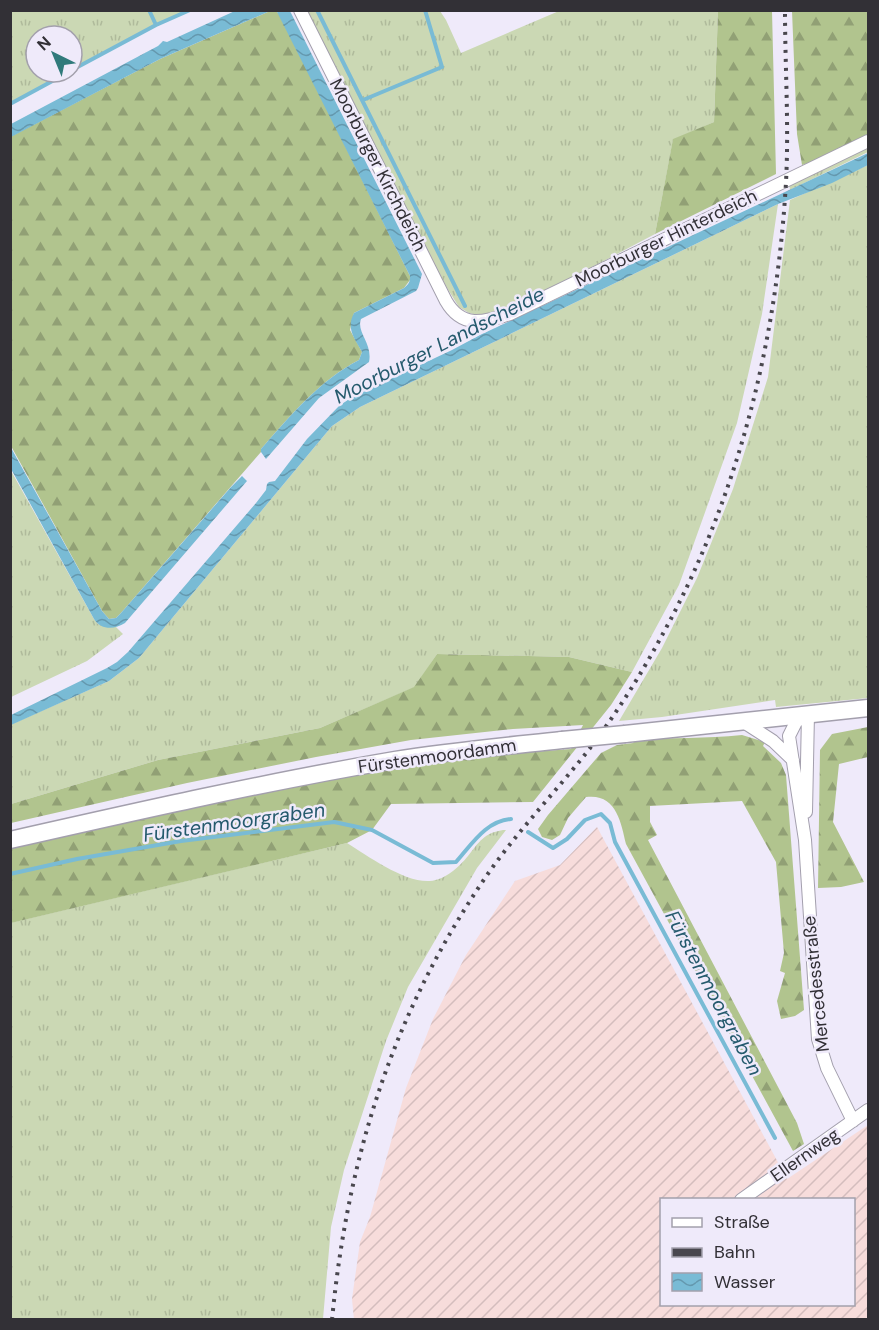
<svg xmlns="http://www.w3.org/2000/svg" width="879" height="1330" viewBox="0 0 879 1330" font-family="'DM Sans',sans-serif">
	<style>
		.industrial { fill: url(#industrial-furrows); fill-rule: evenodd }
		.grass { fill: url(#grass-tufts) }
		.forest { fill: url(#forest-firs) }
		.water { fill: url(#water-waves) }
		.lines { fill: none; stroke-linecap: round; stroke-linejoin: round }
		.stream { stroke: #79bbd5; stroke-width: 4 }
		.street-casing { stroke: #a39fad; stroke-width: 14 }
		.secondary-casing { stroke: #a39fad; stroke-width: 19 }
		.street { stroke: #fff; stroke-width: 12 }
		.secondary { stroke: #fff; stroke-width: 16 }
		.rail { stroke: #49474e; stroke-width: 4; stroke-dasharray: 3 6; stroke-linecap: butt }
		.secondary-bridge-casing { stroke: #a39fad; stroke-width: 19; stroke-linecap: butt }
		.secondary-bridge { stroke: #fff; stroke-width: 16 }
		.labels { text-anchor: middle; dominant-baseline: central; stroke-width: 5; stroke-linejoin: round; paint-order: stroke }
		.street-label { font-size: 18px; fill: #323036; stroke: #efeafa }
		.water-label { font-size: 20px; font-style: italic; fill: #255a6d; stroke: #efeafa }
	</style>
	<defs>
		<pattern id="industrial-furrows" width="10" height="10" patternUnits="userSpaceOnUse" patternTransform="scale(1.5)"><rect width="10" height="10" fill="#f7dcdb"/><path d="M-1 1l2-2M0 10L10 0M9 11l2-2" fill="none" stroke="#d4bdbd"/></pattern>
		<pattern id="grass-tufts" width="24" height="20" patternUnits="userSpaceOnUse" patternTransform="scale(1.5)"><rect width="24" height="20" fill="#cbd8b4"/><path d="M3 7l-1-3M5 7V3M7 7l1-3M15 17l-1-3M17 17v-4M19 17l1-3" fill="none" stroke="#afba9b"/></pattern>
		<pattern id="forest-firs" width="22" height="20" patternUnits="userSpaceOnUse" patternTransform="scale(1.5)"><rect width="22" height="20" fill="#b1c48e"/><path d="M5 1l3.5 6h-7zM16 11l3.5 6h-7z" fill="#91a075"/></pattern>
		<pattern id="water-waves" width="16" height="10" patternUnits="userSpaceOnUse" patternTransform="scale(1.5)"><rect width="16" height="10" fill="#79bbd5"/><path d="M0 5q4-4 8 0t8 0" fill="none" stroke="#6498ae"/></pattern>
	</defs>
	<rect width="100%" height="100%" fill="#efeafa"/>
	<!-- industrial -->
	<path class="industrial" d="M597,827L787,1179L868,1125V1319L354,1320L352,1299L360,1242L370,1217L406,1088L433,1019L466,955L515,881L560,865ZM662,1200H854V1304H662Z"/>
	<!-- grass -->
	<path class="grass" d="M11,10H190V11L156,25L72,70V36H36V72H69L11,104Z
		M306,11H440L446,20L461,53L559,11H718L714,122L673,140L655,234L513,309L482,316L469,313L459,307L447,288Z
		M868,146V152L790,190L789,183Z
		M868,165V698L776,707L775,700L662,717L619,721L662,648L697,578L733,489L768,377L790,200Z
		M778,204L762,314L737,423L679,585L632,672L569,657L437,654L415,687L320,728L158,760L11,804L10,725L109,681L139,658L332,426L360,407Z
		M10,469L94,619L98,624L116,627L123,634L87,661L11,697Z
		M503,830H506L477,868L408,987L386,1041L344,1170L331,1227L323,1319H11L10,923L347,843C368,856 405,883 430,881C445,880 459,867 468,856C479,842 484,833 503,830Z"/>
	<!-- forest -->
	<path class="forest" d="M270,11L277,12L281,17L410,276V280L404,288L354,313L350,330L362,352L359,360C319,381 291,415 261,449V452L121,613L116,618L109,619L102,611L11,446L10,137L160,59Z
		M718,11H772L776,174L655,234L673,139L714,122Z
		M792,11H868V138L836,154L802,165L797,134Z
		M437,654L569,657L632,672L611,705L533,802L391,804L372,830L347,843L11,923L10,846L114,823L372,771L463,757L571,749L583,725L513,729L411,740L316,757L187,783L11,823V804L158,760L320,728L414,687Z
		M868,727V757L839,764L833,822L864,882L841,887L818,888L820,750L832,734Z
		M742,735L765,742L763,746L781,763L786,775L804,1010L795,1016L781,1019L777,1001L785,973L780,971L784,953L776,862L742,801L650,806V822L657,835L648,840L797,1123L804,1144L793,1151L626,844C621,822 616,793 586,797L568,818L560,835L552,840L542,837L538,829L548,815L601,753L617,745L633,743L635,740C671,737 706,739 742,735Z"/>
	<!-- water -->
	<path class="water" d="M237,10H289L291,13L422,274L418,288L416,291L361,319C356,332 373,344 369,362L319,398L266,459L261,452V449C291,415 319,381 359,360L362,352C354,338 346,328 354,313L404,288C409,284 410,282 410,276L277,12L270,11L160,59L11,137V124L158,46L163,41L167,42Z
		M868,153V165L832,183L778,204L360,407L332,426L139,658L109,681L11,725V715L107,668L117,662L128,652L256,503L266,490L267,484L269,482L275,481L307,439L339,406L352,397L452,350L480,335Z
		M10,446L102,611L109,619L116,618L121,613L231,487L242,476L247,481L125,623C114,630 101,630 94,619L11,469Z"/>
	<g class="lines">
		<!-- stream -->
		<path class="stream" d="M317,10L465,306
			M156,25L190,10
			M72,70L156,25L149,10
			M363,100L442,67L425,10
			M10,104L69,72
			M528,832L553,848L567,839L585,820L601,814L610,823L615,842L775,1138
			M10,874L77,859L181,841L334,822L372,830L433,863L456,862C472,844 486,821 511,819"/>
		<defs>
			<path id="street" d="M300,10L446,301C462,329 484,322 510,314L868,141
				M805,715L796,722L789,736L805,840L818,1039L827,1068L853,1121
				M742,721L773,741L793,760
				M806,812L808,714
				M741,1200L868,1110"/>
			<path id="secondary" d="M625,734L868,708
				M10,840C138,811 266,782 395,760C450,751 506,746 562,740"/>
		</defs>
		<!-- street casing -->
		<use href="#street" class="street-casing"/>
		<!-- secondary casing -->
		<use href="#secondary" class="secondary-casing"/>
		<!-- street -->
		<use href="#street" class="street"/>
		<!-- secondary -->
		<use href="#secondary" class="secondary"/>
		<!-- rail -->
		<path class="rail" d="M332,1320C348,1153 395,1006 492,868C521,828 556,791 587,752C614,717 639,678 660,639C738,499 777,341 786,182C789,125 785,67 785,10"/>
		<defs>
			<path id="secondary-bridge" d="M562,740L625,734"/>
		</defs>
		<!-- secondary-bridge casing -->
		<use href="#secondary-bridge" class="secondary-bridge-casing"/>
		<!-- secondary-bridge -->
		<use href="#secondary-bridge" class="secondary-bridge"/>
	</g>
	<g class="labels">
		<!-- street labels -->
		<g class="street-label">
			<text transform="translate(378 165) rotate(63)">Moorburger Kirchdeich</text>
			<text transform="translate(666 238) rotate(-26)">Moorburger Hinterdeich</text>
			<text transform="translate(437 756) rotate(-8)">Fürstenmoordamm</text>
			<text transform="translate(816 984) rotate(-96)">Mercedesstraße</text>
			<text transform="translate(805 1155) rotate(-35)">Ellernweg</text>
		</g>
		<!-- water labels -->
		<g class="water-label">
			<text transform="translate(439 345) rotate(-27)">Moorburger Landscheide</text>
			<text transform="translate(234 822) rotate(-8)">Fürstenmoorgraben</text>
			<text transform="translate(714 993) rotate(62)">Fürstenmoorgraben</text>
		</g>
	</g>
	<!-- border -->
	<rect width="879" height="1330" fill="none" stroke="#323036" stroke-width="24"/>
	<!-- legend -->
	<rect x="660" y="1198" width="195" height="108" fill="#efeafa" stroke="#a3a0ac" stroke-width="1.5"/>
	<rect x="672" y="1218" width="30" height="9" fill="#ffffff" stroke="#a3a0ac" stroke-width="1.5"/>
	<text x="714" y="1228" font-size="18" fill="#323036">Straße</text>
	<rect x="672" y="1248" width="30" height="9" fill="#49474e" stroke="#a3a0ac" stroke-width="1.5"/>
	<text x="714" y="1258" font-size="18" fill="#323036">Bahn</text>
	<rect x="672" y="1273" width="30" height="18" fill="url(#water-waves)" stroke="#a3a0ac" stroke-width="1.5"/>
	<text x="714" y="1288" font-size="18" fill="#323036">Wasser</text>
	<!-- north arrow -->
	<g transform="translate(54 54) rotate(317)"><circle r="28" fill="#efeafa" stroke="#a3a0ac" stroke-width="1.5"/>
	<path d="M0-4.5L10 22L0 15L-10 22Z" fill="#307a7b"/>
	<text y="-9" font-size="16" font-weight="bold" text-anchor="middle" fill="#323036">N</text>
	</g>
</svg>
